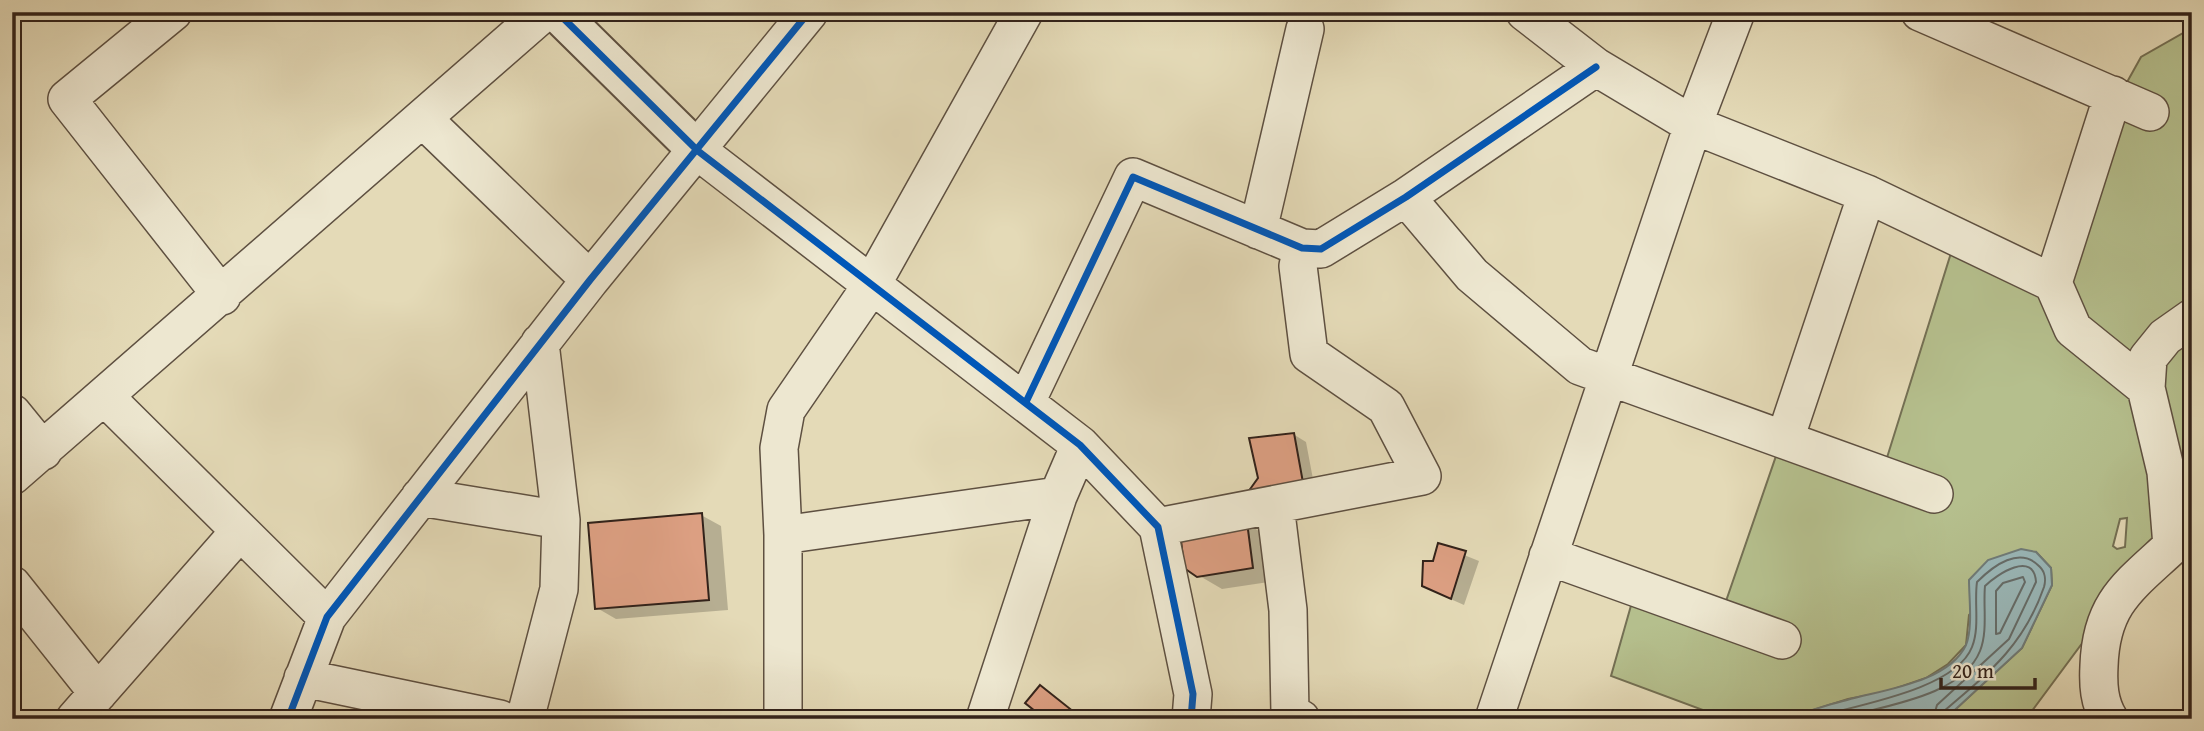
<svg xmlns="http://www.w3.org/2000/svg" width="2204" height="731" viewBox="0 0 2204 731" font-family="'Gentium Book Plus',serif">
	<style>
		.green { fill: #b5bf8d; stroke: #747054; stroke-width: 2; fill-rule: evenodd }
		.water { fill: #9ab8b9; stroke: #707c79; stroke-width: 2 }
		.shadow { fill: #0003 }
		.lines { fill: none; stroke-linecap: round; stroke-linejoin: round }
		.shore { stroke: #666d6a; stroke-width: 2 }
		.building { fill: #dc9f82; stroke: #32221a; stroke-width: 2 }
		.minor-casing { stroke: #5e5041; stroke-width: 40 }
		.tertiary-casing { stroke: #5e5041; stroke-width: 42 }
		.minor { stroke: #ede7d0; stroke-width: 37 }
		.tertiary { stroke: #ede7d0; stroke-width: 38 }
		.cycleway-casing { stroke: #ede7d0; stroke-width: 11 }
		.cycleway { stroke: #0057b8; stroke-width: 7 }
	</style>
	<rect width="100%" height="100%" fill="#e4dab7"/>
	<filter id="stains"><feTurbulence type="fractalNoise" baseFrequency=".00286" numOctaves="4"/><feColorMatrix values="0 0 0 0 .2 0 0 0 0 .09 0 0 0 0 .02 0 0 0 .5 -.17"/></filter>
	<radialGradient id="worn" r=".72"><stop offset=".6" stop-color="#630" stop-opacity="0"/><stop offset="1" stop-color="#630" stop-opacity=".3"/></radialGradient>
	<!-- green -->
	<path class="green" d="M2192,28V405L2188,404L2186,421L2192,430V495L2026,719H1945L2022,648L2052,585L2051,568L2036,552L1969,615L1966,645L1948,664L1926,678L1885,692L1848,699L1785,719H1727L1611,676L1632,602L1715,633L1786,427L1885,464L1951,253L2057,305L2087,154L2141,57ZM2127,518L2125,547L2117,549L2113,546L2120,519Z"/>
	<!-- water -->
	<path class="water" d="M2021,549L2036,552L2051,568L2052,585L2022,648L1945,719H1785C1806,712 1826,705 1847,700C1881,690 1948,683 1966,645C1973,627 1969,599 1969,580L1988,560Z"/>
	<!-- shadow -->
	<path class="shadow" d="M1293,434L1306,442L1316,495L1263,499Z
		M701,515L721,526L728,610L616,619L597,608Z
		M1247,524L1271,538L1276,581L1222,589L1198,575Z
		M1439,545L1479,561L1464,605L1437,593L1434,563Z
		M1041,687L1047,690L1079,717L1048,719Z"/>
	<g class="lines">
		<!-- shore -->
		<path class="shore" d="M2023,577L2025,582L2000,633L1996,634V591L2003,583Z
			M1809,719C1850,706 1955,691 1972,647C1980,627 1974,603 1977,582C1993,566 2020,545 2040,567C2045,572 2046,580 2044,587C2024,645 1990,672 1944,711L1942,719
			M1838,719C1879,706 1961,698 1980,651C1988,631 1983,606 1985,586C1997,574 2034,550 2036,582L2009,639L1937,705L1933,719"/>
	</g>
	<!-- building -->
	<path class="building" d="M1294,433L1304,488L1248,492L1258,478L1249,438Z
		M702,513L709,600L595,609L588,523Z
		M1247,522L1253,568L1197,577L1184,568L1181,540Z
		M1438,543L1466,551L1451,599L1422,586L1423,561H1433Z
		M1040,685L1074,712L1067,719H1045L1025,703Z"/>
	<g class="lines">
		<defs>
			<path id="minor" d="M173,12L67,99L222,296
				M1525,12L1596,67L1693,125L1867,194L2053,283
				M1920,12L2150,112
				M2113,95L2053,283L2073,329L2146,388
				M423,119L590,280
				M698,151L1080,445L1158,527L1193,694L1191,719
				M1406,197L1472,275L1580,366L1934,494
				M1258,230L1305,29
				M105,397L327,617
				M1026,402L1133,177L1302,248L1321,249L1406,197L1596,67
				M12,413L43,451
				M1785,439L1867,194
				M12,476L544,12
				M420,497L561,520
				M1275,505L1288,610L1290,713L1301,719
				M1158,527L1422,476L1386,407L1309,354L1298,266L1302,248
				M783,535L1058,496
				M1548,556L1782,640
				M12,585L98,693
				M303,678L500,719
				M75,719L240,531
				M288,719L327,617L590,280L809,12
				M525,719L559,589L561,520L540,343
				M783,719V535L779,448L786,410L871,286L1024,12
				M985,719L1058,496L1080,445
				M1494,719L1693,125L1736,12
				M2109,719C2099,702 2098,685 2099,666C2101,603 2129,586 2172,546L2166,472L2146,388L2148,358L2165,337L2192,318"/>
			<path id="tertiary" d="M557,12L698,151"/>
		</defs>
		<!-- minor casing -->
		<use href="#minor" class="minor-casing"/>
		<!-- tertiary casing -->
		<use href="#tertiary" class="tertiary-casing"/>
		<!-- minor -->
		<use href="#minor" class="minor"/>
		<!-- tertiary -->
		<use href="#tertiary" class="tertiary"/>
		<defs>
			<path id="cycleway" d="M557,12L698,151L1080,445L1158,527L1193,694L1191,719
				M1026,402L1133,177L1302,248L1321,249L1406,197L1596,67
				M288,719L327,617L590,280L809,12"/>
		</defs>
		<!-- cycleway casing -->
		<use href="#cycleway" class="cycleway-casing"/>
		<!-- cycleway -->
		<use href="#cycleway" class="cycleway"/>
	</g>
	<!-- margin -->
	<rect width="2204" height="731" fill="none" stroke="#e4dab7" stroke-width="42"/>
	<rect x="14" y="14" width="2176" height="703" fill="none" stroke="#32221a" stroke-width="3.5"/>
	<rect x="21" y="21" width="2162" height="689" fill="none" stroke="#32221a" stroke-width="2"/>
	<!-- scale -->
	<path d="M1941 678v10h94v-10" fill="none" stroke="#32221a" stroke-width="3.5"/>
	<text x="1952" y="678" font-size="21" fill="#32221a" stroke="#ede7d0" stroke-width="5" paint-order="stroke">20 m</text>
	<rect width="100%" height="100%" filter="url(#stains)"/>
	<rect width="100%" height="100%" fill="url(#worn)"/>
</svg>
